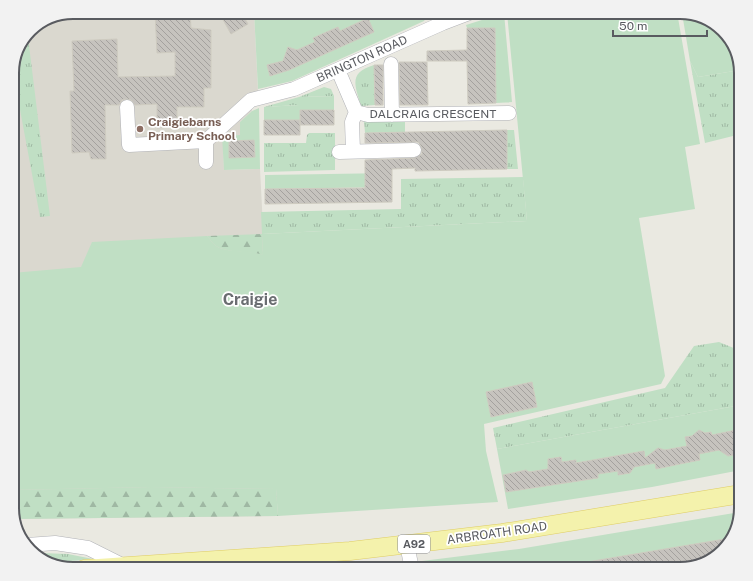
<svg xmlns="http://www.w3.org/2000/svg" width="753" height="581" viewBox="0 0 753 581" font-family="'Public Sans',sans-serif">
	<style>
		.education { fill: #dad8cf }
		.grass { fill: url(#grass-tufts) }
		.forest { fill: url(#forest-firs) }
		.green { fill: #c0dfc4 }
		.building { fill: url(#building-back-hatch); stroke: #cecbc0 }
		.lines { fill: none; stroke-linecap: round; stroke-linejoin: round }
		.minor-casing { stroke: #b1b2b7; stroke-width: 15 }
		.major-casing { stroke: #dfcd65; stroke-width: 19 }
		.minor { stroke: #fff; stroke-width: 14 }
		.major { stroke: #f4f2ac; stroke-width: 18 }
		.education-dot { fill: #8d6e63; stroke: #fff; stroke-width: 1.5 }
		.labels { text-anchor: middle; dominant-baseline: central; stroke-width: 3.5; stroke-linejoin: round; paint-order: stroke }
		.shield { fill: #fff; stroke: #8b8c90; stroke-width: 1 }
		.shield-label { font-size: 11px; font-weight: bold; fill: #595b60 }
		.street-label { font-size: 12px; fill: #595b60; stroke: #fff }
		.education-label { font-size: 12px; font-weight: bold; fill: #785e54; stroke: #fff; text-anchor: start }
		.district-label { font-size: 16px; font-weight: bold; fill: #6a6d71; stroke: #fff }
		.rim { fill: none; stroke: #595b60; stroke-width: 2 }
	</style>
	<defs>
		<pattern id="grass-tufts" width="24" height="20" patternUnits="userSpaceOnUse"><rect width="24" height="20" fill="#c0dfc4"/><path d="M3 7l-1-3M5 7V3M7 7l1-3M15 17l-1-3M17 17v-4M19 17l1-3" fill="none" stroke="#9fb8a3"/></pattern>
		<pattern id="forest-firs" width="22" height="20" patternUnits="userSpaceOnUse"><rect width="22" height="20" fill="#c0dfc4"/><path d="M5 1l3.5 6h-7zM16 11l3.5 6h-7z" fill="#9fb8a3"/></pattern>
		<pattern id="building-back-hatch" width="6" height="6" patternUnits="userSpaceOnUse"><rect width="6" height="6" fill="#c6c3be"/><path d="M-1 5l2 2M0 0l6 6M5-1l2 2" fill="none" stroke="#a4a19e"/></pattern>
	</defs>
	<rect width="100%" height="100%" fill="#eae9e1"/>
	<!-- education -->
	<path class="education" d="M73,12H254L258,92L251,100L252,111L240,122V135L223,136L224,170L260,169L278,516L14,519L12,511V69L30,33L37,26Z"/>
	<!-- grass -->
	<path class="grass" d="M28,37L50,216L40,217L18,99C8,66 14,66 28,37Z
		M690,61L698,77L740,70L741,134L705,143Z
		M374,65L375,105L361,106C355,85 348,73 374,65Z
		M324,87L331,89L334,96L299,97V105L264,107L299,97Z
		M405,120V132L365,133L364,121Z
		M507,130H514L518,169H507Z
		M309,133H335V170L264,172V143H306L307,135Z
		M523,177L527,221L262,234L261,212L401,209V179Z
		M719,342L741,351V405L497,449L493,428L665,388L694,346Z
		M41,553L68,554L93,559C78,560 44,566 34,554Z"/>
	<!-- forest -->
	<path class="forest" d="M262,234L263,255C250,251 227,253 216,246C213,244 210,239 207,236Z
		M152,487L276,489L278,516L14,519L12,511V490Z"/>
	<!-- green -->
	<path class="green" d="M254,12H430L424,21L292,81L258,89Z
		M677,12L700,144L685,147L695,209L639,218L665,376L661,384L484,424L486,451L498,502L278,516L276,489L152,487L12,490V273L81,267L92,242L207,236C210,239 213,244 216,246C226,253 250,250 263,255L262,234L527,221L507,13Z
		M504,13L512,102L496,103L495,28H467L466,25Z
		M682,13L717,25L735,46L740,70L698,77L690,61Z
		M334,96V110H300V120H264V107L299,105V97Z
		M259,108L260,169L224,170L222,136L240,135V122L252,111Z
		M392,173V187L265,189V175Z
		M741,405V470L652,487L508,509L497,449Z
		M740,512L728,545L707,563L680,569H420L419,566L422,561L519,549Z
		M398,563L403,569H331Z"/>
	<!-- building -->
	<path class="building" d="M155,12H190L191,28L211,30V88H204V107H177V127L157,128V104L135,105L131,100L127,99L122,100L119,105H105L106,159H91L89,152L72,153L70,91H74L72,41L117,39L118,77L175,76V52L157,53Z
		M233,12H241L248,24L231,34L222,18Z
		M368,18L374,32L289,70L270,76L267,65L283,61L288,47L297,50L315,42L313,38L338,27L340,31Z
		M467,28H495L496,103L468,104L467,61H427V51L467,50Z
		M399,62H427L428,105H400Z
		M374,65H383V105H375Z
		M300,110H334V125H300Z
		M264,120H300V135H264Z
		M507,130V169L415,171V168L392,169V202L265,204V189L365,188V160L414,158L422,154L421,146L418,142L365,143V133Z
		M254,140L255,157L229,158V141Z
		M532,382L537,407L491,417L486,392Z
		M699,430L705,433L711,432L712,435L736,430L737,435L741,434V450L739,454L728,456L719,450L699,454L700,460L680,464L656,469L655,463L634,467L630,473L618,475V471L598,474V478L506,492L503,475L526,470L529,472L548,469V459L561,457L562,462L576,460V463L644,451L645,458L658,448L665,450L687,446L685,437L692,436Z
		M731,538L728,545L707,563L697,565L696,563L682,565L681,563L649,569H581V563Z"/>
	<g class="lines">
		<defs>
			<path id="minor" d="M391,64L392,115
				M338,70L356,112L368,115L509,113
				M127,107L129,145L206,141
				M353,151L352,122L356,112
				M339,152L414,150
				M206,162V141L251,100L294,89L443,23L472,12
				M27,545L55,543L88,548L124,566
				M407,545L412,569"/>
			<path id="major" d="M84,569L350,551L502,533L741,494"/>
		</defs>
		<!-- minor casing -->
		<use href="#minor" class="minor-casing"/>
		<!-- major casing -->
		<use href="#major" class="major-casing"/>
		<!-- minor -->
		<use href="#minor" class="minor"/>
		<!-- major -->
		<use href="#major" class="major"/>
	</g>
	<!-- markers -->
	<circle class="education-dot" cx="140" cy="129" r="4"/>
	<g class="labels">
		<!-- shield labels -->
		<rect class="shield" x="398" y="535" width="32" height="18" rx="3"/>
		<g class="shield-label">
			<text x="414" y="544">A92</text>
		</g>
		<!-- street labels -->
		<g class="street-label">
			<text transform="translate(362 59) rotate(-24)">BRINGTON ROAD</text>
			<text x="433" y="114">DALCRAIG CRESCENT</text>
			<text transform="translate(497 533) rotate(-8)">ARBROATH ROAD</text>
		</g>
		<!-- education labels -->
		<g class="education-label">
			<text x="148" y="122">Craigiebarns<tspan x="148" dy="14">Primary School</tspan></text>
		</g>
		<!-- district labels -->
		<g class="district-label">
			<text x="250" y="299">Craigie</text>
		</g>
	</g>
	<!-- crop -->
	<path d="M0 0H753V581H0ZM73 19H680A54 54 0 0 1 734 73V508A54 54 0 0 1 680 562H73A54 54 0 0 1 19 508V73A54 54 0 0 1 73 19Z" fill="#f2f2f2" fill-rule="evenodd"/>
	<path class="rim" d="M73 19H680A54 54 0 0 1 734 73V508A54 54 0 0 1 680 562H73A54 54 0 0 1 19 508V73A54 54 0 0 1 73 19Z"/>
	<!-- scale -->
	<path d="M613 30v6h94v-6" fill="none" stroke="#595b60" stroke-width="2"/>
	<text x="619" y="30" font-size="12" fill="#595b60" stroke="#ffffff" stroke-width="3" paint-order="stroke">50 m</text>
</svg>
